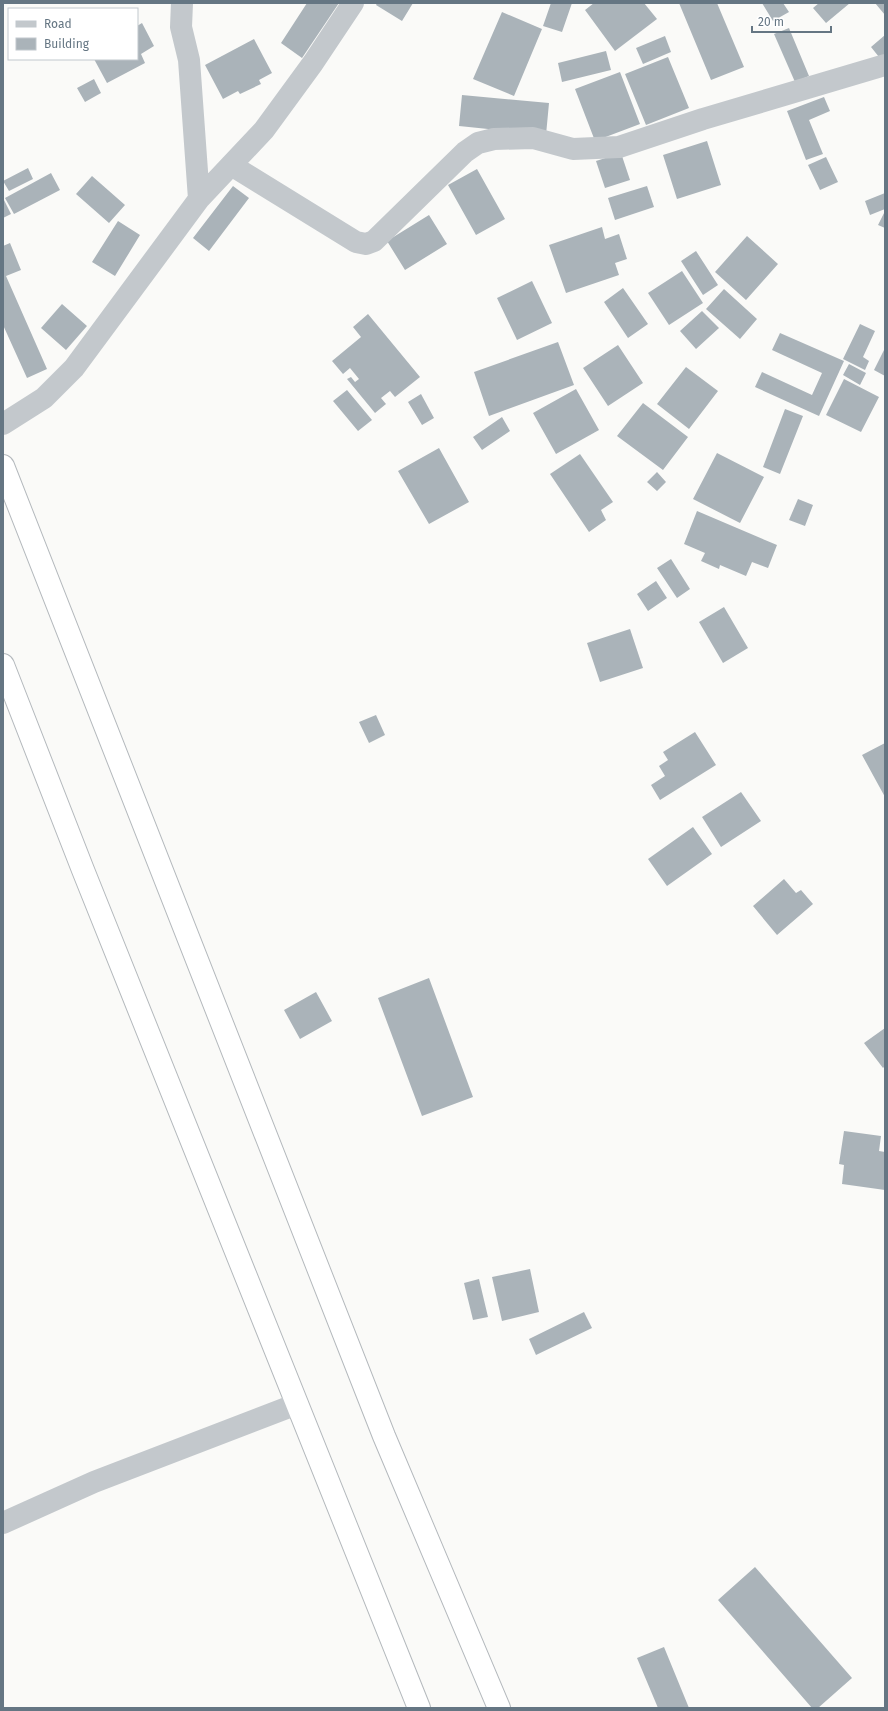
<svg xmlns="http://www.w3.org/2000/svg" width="888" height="1711" viewBox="0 0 888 1711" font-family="'Fira Sans',sans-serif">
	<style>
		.building { fill: #aab3b9 }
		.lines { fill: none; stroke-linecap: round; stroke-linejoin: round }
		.trunk-casing { stroke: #b4b9bd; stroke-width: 24 }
		.minor { stroke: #c3c8cc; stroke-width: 22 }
		.trunk { stroke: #fff; stroke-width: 22 }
	</style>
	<rect width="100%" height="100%" fill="#fafaf8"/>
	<!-- building -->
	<path class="building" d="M307,3H339L302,58L281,43Z
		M377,3H413L402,21L376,5Z
		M551,3H572L562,32L543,26Z
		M594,3H644L657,19L615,51L585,10Z
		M679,3H717L744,67L711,80Z
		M762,3H783L789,12L773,21Z
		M819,3H850L826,23L813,8Z
		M875,3H885V15Z
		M502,12L542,29L514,96L473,79Z
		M142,23L154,46L141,54L145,63L107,83L94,59H137V26Z
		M789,28L809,76L795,82L774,34Z
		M885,35V60L883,62L871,47Z
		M665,36L671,52L643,64L636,48Z
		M254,39L272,73L259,80L261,84L240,94L238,91L223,99L205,65Z
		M606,51L611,70L562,82L558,63Z
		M668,57L689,108L646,125L625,74Z
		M620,72L640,124L595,141L575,89Z
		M94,79L101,93L85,102L77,88Z
		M462,95L549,103L546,135L459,126Z
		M824,97L830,111L809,120L823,154L806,160L787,111Z
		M707,141L721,185L677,199L663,155Z
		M621,153L630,180L605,188L596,161Z
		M826,157L838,182L820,190L808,165Z
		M28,168L33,179L9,191L3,181Z
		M477,169L505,219L476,235L448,185Z
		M51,173L60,190L14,214L5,198Z
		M92,176L125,205L109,223L76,194Z
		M233,186L249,198L209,251L193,238Z
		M647,186L654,207L615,220L608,198Z
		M885,193V209L870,215L865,201Z
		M3,198L11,214L3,218Z
		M885,211V228L878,225Z
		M429,215L447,244L405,270L387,241Z
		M118,221L140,235L115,276L92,262Z
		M602,227L605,239L619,234L627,259L615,263L619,275L566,293L549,245Z
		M747,236L778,264L746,300L715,272Z
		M10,243L21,270L6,276L47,369L27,378L3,325V246Z
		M696,251L718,285L703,295L681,261Z
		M682,271L703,303L669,325L648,293Z
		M532,281L552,323L517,340L497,298Z
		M623,288L648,324L628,338L604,302Z
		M724,289L757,319L740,339L706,309Z
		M62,304L87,326L66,350L41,328Z
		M702,311L719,328L696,349L680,331Z
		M368,314L420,377L395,397L390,391L381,398L386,404L375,413L347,379L351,377L355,382L359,379L350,368L343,374L332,361L361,337L353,327Z
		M860,324L875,331L863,357L869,361L865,370L843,359Z
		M780,333L844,361L819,416L755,387L762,372L812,395L822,373L772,350Z
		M558,342L574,385L489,416L474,372Z
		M618,345L643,383L608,406L583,368Z
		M885,348V376L874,370Z
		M849,364L866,373L860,385L843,375Z
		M686,367L718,391L689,429L657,404Z
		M844,379L879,397L861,432L826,415Z
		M576,389L599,430L556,454L533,413Z
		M347,390L372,420L358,431L333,401Z
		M421,394L434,418L422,425L408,402Z
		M643,403L688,437L663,470L617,436Z
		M785,409L803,416L780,474L763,467Z
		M502,417L510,431L482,450L473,437Z
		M439,448L469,502L429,524L398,471Z
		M717,453L764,477L740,523L693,499Z
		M580,454L613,502L601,510L606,520L589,532L550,474Z
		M657,472L666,482L657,491L647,482Z
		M798,499L813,505L805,526L789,520Z
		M697,511L777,545L768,568L752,562L746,576L720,565L719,569L701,561L705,553L684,544Z
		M671,559L690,589L677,598L657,568Z
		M656,581L667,598L648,611L637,594Z
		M724,607L748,648L723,663L699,622Z
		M630,629L643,668L600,682L587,643Z
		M376,715L385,735L369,743L359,722Z
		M695,732L716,765L660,800L651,785L665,776L659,766L668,760L663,752Z
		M885,743V797L862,755Z
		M741,792L761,821L721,847L702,817Z
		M693,827L712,854L667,886L648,859Z
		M784,879L796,893L801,890L813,904L777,935L753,906Z
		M429,978L473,1097L422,1116L378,998Z
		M316,992L332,1021L300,1039L284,1010Z
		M885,1028V1066L883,1068L864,1043Z
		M844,1131L881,1136L879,1151L885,1152V1190L842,1184L844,1165L839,1164Z
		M530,1269L539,1312L502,1321L492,1277Z
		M479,1279L488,1317L473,1320L464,1283Z
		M584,1312L592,1328L536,1355L529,1339Z
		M755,1567L852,1678L818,1708H812L718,1600Z
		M664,1647L689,1708H658L637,1658Z"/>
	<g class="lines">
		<defs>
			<path id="trunk" d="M3,466L384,1436L499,1708
				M3,665L83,870L419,1708"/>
		</defs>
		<!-- trunk casing -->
		<use href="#trunk" class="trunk-casing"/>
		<!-- minor -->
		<path class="minor" d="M182,3L181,27L189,60L199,199
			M231,165L356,242L366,244L374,241L465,152L478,143L494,139L533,138L573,149L619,147L703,119L885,65
			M3,424L44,398L74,368L199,199L264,130L313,63L353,3
			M3,1523L94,1482L297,1404"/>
		<!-- trunk -->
		<use href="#trunk" class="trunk"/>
	</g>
	<!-- border -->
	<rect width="888" height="1711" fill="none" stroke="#657683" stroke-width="8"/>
	<!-- legend -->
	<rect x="8" y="8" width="130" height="52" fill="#ffffff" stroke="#c1c8cd"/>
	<rect x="16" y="21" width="20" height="6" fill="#c3c8cc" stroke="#c1c8cd"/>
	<text x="44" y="28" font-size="12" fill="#657683">Road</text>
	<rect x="16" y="38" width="20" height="12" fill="#aab3b9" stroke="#c1c8cd"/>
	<text x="44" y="48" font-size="12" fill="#657683">Building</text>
	<!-- scale -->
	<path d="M752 26v6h79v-6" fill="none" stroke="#657683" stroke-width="2"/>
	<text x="758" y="26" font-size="12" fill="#657683" stroke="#ffffff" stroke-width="3" paint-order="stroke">20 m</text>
</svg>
